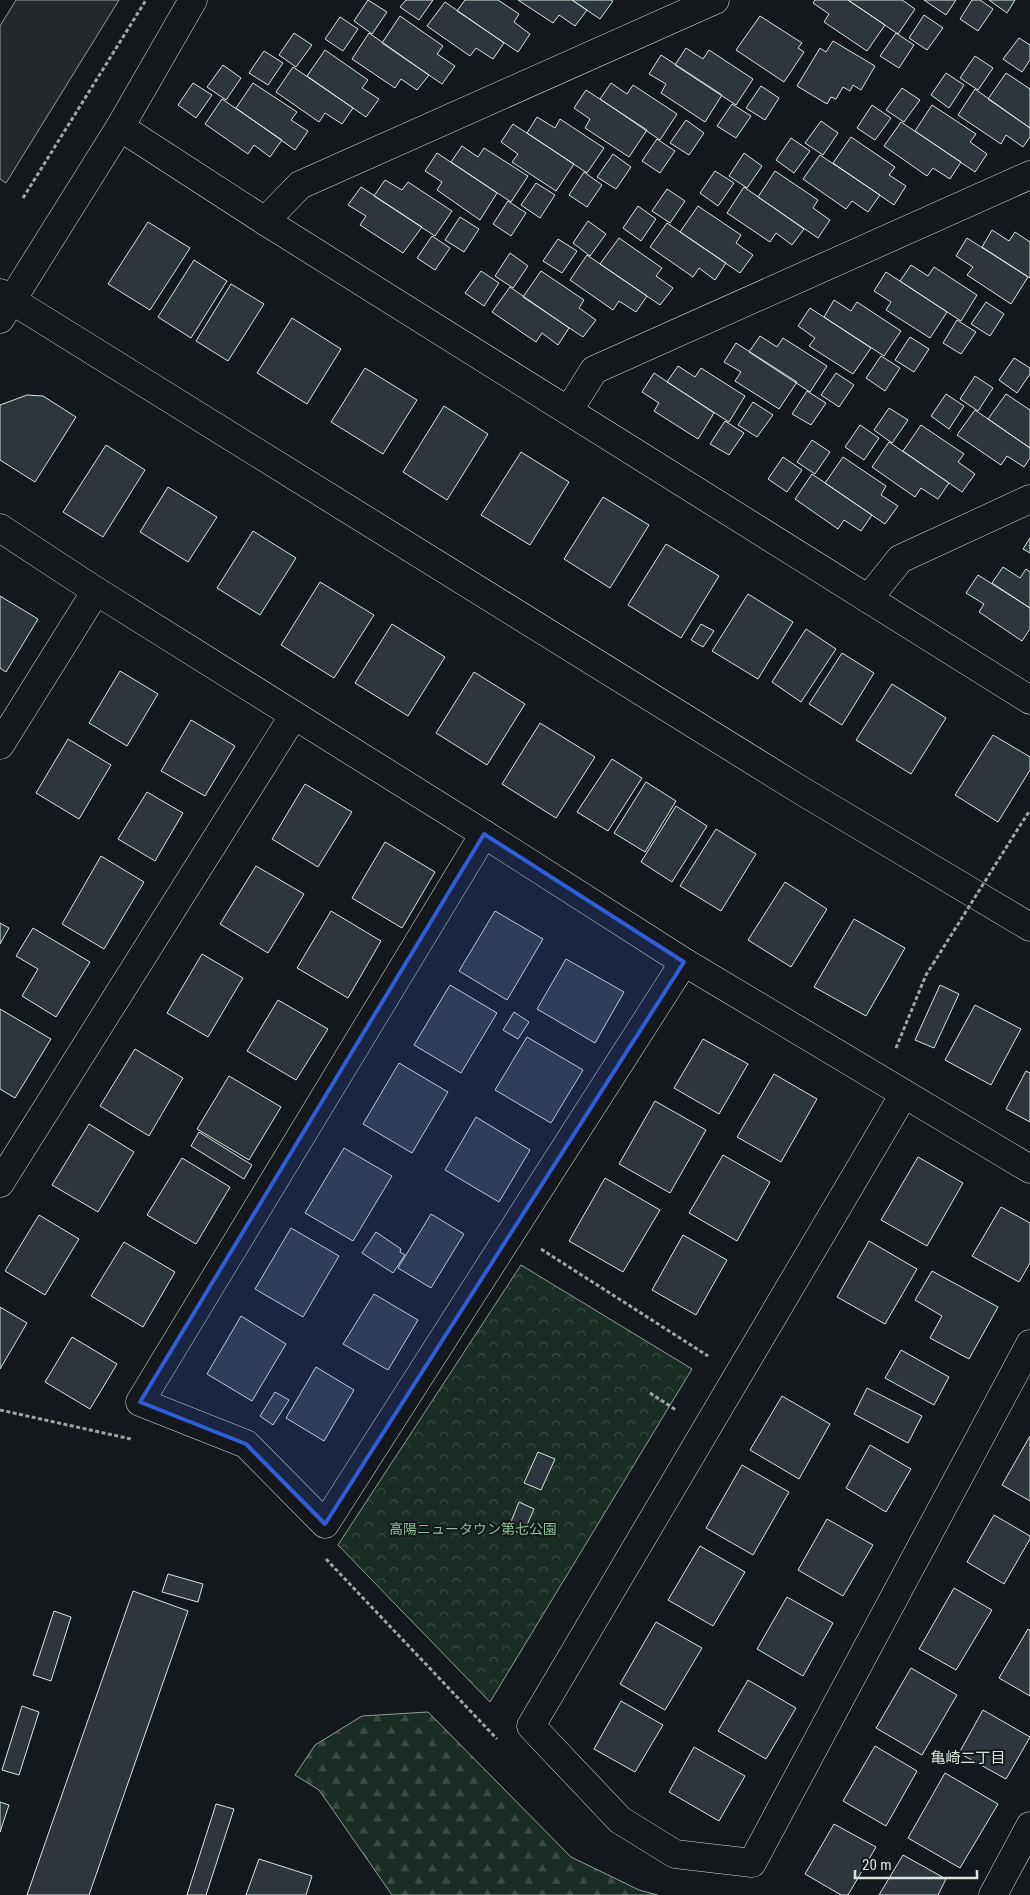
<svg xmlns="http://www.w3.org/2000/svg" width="1030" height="1895" viewBox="0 0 1030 1895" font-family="'Roboto Condensed','Noto Sans JP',sans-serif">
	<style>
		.forest { fill: url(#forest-firs); stroke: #939e99 }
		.park { fill: url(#park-crowns); stroke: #939e99 }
		.parking { fill: #24282b; stroke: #939e99 }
		.building { fill: #2c363c; stroke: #d8e6dc }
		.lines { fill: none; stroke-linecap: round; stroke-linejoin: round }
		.minor-casing { stroke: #d8e6dc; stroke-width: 29 }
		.tertiary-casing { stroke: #d8e6dc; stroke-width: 29 }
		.path { stroke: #9da8a2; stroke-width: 3; stroke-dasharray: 4 2.5; stroke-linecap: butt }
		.minor { stroke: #14181c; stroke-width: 28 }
		.tertiary { stroke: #14181c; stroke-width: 28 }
		.path-bridge { stroke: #9da8a2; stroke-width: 3; stroke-dasharray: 4 2.5; stroke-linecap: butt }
		.marked { fill: #305dd8; fill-opacity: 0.2; stroke: #305dd8; stroke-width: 4; stroke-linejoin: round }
		.labels { text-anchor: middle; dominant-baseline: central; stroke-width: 4; stroke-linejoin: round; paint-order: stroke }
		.park-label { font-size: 14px; fill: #8ac095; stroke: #14181c }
		.neighbourhood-label { font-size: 15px; fill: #d8e6dc; stroke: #14181c }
	</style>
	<defs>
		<pattern id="forest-firs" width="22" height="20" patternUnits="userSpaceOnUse" patternTransform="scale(1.25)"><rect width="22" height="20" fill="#1a2d24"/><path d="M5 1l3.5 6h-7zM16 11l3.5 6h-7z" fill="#3b4b43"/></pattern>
		<pattern id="park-crowns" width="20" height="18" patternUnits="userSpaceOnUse" patternTransform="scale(1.25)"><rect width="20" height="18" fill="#1a2d24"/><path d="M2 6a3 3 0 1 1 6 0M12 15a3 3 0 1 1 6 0" fill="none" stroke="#3b4b43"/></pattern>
	</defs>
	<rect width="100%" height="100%" fill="#14181c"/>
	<!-- forest -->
	<path class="forest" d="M428,1712L571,1857L639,1890L658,1895H392L319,1790L295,1775L315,1745L362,1716Z"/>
	<!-- park -->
	<path class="park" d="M521,1265L692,1369L490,1702L338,1545Z"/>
	<!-- parking -->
	<path class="parking" d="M16,0H119L6,183L0,179V26Z"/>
	<!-- building -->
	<path class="building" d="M368,0L387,12L372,34L354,21Z
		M406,0H433L419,20L400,7Z
		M465,0H498L519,14L514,22L530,34L518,52L457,11Z
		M518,0H572L587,10L575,26L559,15L553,23Z
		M572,0H611L613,1L600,19Z
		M815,0H848L885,25L867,51L824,22L829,14L813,3Z
		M848,0H902L915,9L898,34Z
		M924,0H956L946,15Z
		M972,0H980L993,9L978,31L960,19Z
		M989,0H1015L1007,13Z
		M445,2L504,43L493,59L476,48L470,56L427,26Z
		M924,15L943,28L927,50L909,38Z
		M400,16L443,46L437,54L455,66L442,84L382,43Z
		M760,16L802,43L798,48L804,52L784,82L736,50Z
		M340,17L358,29L343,51L325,39Z
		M294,33L312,45L296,67L279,55Z
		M369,33L429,75L417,90L401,79L395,88L352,59Z
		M896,33L914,45L899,68L880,56Z
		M1019,38L1030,45V60L1022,72L1003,59Z
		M833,41L875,66L861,90L853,85L850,91L843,87L836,99L831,97L827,104L797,86L820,48L826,52Z
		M686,48L703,59L709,50L753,79L736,105L675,65Z
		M325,50L368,80L362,88L379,99L366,117L307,76Z
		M264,51L283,63L268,85L249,73Z
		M661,55L722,95L705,122L661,93L666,84L649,74Z
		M975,56L993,68L978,90L960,78Z
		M223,65L241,78L226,100L207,87Z
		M293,67L353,108L342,124L325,113L319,122L276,92Z
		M946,73L964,85L949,108L931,95Z
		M1006,73L1030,89V128L988,99Z
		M193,83L212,95L196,118L178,105Z
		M253,83L297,112L291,120L308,131L295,150L236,108Z
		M611,83L627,94L633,85L677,114L660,140L600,99Z
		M761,86L779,98L765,120L746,108Z
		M902,88L920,100L904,122L886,110Z
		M975,89L1030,128V137L1023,147L1006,135L1001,144L958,115Z
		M586,90L647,130L629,157L585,128L590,119L574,108Z
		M222,99L282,140L270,157L254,145L248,154L205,124Z
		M732,104L751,116L736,138L717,126Z
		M872,105L891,118L875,140L857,128Z
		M932,105L976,134L970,142L987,154L975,172L915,131Z
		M537,117L555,128L560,119L604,148L587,173L527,133Z
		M686,120L704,133L689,155L670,143Z
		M821,121L838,133L823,155L805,143Z
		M901,122L961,162L950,179L933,168L927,176L884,146Z
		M513,124L574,164L556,191L512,162L518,154L501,142Z
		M851,137L895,167L889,175L906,186L894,205L833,163Z
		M791,138L810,151L794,173L776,160Z
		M657,139L675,151L660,173L642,161Z
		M462,146L478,157L484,148L528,176L511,202L451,162Z
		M437,153L497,193L480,220L437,190L442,182L425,171Z
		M744,153L762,166L747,188L729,176Z
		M613,154L631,167L616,189L597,177Z
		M820,155L880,195L868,212L852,201L846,209L803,179Z
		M715,171L734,183L718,206L700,193Z
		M775,171L818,200L813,208L830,220L818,238L758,197Z
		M584,172L602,185L587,207L569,195Z
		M385,180L402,190L408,182L452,211L435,236L374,196Z
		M536,183L555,195L540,218L521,205Z
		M361,187L422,227L403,253L360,225L366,216L348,205Z
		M744,187L804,229L792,245L776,233L770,242L727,213Z
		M667,189L685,201L670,223L652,211Z
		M508,201L526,213L511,236L493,224Z
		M638,206L656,219L641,241L623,228Z
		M698,206L741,235L736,243L753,255L740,273L680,232Z
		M460,217L479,229L464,252L445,240Z
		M588,221L606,234L590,256L573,243Z
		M148,222L190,248L150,310L108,284Z
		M667,223L726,263L715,280L699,268L693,277L650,247Z
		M992,230L1009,241L1015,232L1030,242V278L982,247Z
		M432,236L450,248L435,270L417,258Z
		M619,238L662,268L656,276L673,288L660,305L600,264Z
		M967,238L1028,277L1011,304L967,275L973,267L956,256Z
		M558,239L577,251L562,273L543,261Z
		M510,253L528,266L513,288L495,276Z
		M587,255L647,296L636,312L619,301L613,310L570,280Z
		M194,260L227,281L191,338L158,317Z
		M911,265L928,276L934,267L977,295L961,321L900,281Z
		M481,271L499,283L484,306L465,293Z
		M541,271L584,300L579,308L596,320L583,337L523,297Z
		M886,272L947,312L930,338L886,310L891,302L874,291Z
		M231,284L264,304L228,361L196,341Z
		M510,287L569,328L558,345L542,333L536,342L492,312Z
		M834,300L851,311L857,302L901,331L884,356L824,317Z
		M986,302L1004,314L990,336L971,324Z
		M810,308L871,348L853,374L809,346L815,338L798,326Z
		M292,318L341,349L307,404L257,373Z
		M957,320L976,332L961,354L943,343Z
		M760,336L777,347L783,338L827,366L810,392L749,352Z
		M910,337L929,349L914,372L895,360Z
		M736,343L797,382L779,409L735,381L741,372L724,362Z
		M881,356L900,368L885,391L866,378Z
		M1014,358L1030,368V374L1017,393L999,380Z
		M678,366L695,377L701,368L745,396L729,422L667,382Z
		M365,368L417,400L383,454L331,422Z
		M654,373L714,413L698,439L654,411L659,403L642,392Z
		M836,373L854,385L839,407L821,395Z
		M975,376L993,388L978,411L960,399Z
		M807,391L826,403L811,425L792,414Z
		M946,394L964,406L949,429L931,416Z
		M1006,394L1030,410V448L988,419Z
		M27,395L43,396L76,417L35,482L0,460V405Z
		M753,402L773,415L757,437L738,425Z
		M444,406L488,434L447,500L403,472Z
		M889,408L908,420L892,443L874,430Z
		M975,410L1030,448V458L1024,467L1007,456L1001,465L957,435Z
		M725,421L744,433L729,455L710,444Z
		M860,425L879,438L864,460L845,447Z
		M921,425L964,454L958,462L975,474L962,492L903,451Z
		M812,440L830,452L815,474L797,462Z
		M889,442L949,483L938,499L921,488L915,497L872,467Z
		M106,445L145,470L103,537L63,512Z
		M521,452L569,482L530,545L481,515Z
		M783,457L802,470L787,492L768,479Z
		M843,457L886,486L881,495L898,506L885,524L825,483Z
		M812,474L872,515L861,531L844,520L838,529L795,499Z
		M168,487L217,517L188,562L140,532Z
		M603,497L649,525L610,588L564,559Z
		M253,531L296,558L260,615L217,588Z
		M1030,538V553L1023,549Z
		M666,544L719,576L681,638L628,605Z
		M1003,567L1020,578L1026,569L1030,572V608L992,583Z
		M978,575L1030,608V629L1022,641L979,612L984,604L966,593Z
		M320,582L374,615L334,678L281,645Z
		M748,594L793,622L758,679L712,651Z
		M0,596L38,619L6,672L0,668Z
		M392,624L445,657L408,716L355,683Z
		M701,624L714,631L703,647L691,640Z
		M806,629L836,649L801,702L772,682Z
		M842,653L874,673L842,725L809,704Z
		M120,671L158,694L127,746L89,723Z
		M474,672L525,704L487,765L436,733Z
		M892,684L946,718L911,774L856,740Z
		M191,720L235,746L205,796L161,771Z
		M540,723L595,757L556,818L502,784Z
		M993,735L1030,757V770L998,822L955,795Z
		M68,739L111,765L79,819L36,793Z
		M612,759L642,778L608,831L577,812Z
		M646,782L676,801L645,852L614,833Z
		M305,784L352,812L318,867L272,839Z
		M147,792L183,813L155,861L118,839Z
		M676,806L707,826L672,882L641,862Z
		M716,829L756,854L721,911L680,886Z
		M385,842L435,872L402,928L352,898Z
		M101,856L144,882L104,949L62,924Z
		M256,866L304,894L268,953L220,924Z
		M785,882L827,909L791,967L748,940Z
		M331,911L381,941L348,998L297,968Z
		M495,911L543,939L507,1000L459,971Z
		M854,919L905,948L866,1016L814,987Z
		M0,923L9,928L0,944Z
		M33,928L90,962L56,1017L22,996L38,969L16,956Z
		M202,954L243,978L208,1037L167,1013Z
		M566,959L624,992L595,1043L537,1009Z
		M450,985L497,1013L461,1073L414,1045Z
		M940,985L959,994L934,1048L915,1040Z
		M278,1000L328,1029L296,1080L247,1051Z
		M975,1005L1021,1029L991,1085L945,1060Z
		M0,1009L51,1039L15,1098L0,1089Z
		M514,1012L529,1022L518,1039L503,1030Z
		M527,1037L583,1070L551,1123L495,1090Z
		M703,1039L748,1064L719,1114L674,1088Z
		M135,1049L183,1078L149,1136L100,1106Z
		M399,1063L448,1092L412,1153L363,1124Z
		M1026,1071L1030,1073V1122L1006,1109Z
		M774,1074L817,1099L781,1162L737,1137Z
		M229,1076L281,1107L249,1160L197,1129Z
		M655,1101L706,1130L670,1193L619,1164Z
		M476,1117L530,1150L499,1202L445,1170Z
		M89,1124L134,1152L98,1212L52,1185Z
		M199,1132L252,1165L244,1179L191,1146Z
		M344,1148L392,1176L353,1241L305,1213Z
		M723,1155L770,1182L737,1241L689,1213Z
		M918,1157L963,1183L927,1246L881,1220Z
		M182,1158L230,1187L196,1244L147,1215Z
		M605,1178L660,1210L623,1272L569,1241Z
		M1001,1207L1030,1223V1263L1019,1282L972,1256Z
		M431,1214L464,1234L431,1288L398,1268Z
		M39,1215L79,1239L45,1295L5,1271Z
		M291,1228L339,1256L303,1317L255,1289Z
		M376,1232L401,1249L400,1252L405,1255L393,1273L362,1253Z
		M683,1235L727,1260L696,1315L652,1290Z
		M869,1241L917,1269L885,1324L837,1297Z
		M124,1242L175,1272L143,1327L91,1296Z
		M932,1271L998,1307L969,1359L930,1338L942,1316L915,1300Z
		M374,1294L418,1320L388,1370L343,1344Z
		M0,1307L27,1323L0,1369Z
		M241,1316L286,1344L252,1401L207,1374Z
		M72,1337L117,1364L90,1409L45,1382Z
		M901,1350L949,1377L934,1405L885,1378Z
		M316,1367L354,1390L324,1441L286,1418Z
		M867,1388L922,1416L908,1443L854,1414Z
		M275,1392L289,1400L273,1425L260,1416Z
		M782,1396L830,1424L799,1479L750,1450Z
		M1030,1436V1501L1002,1485Z
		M870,1445L911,1469L886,1512L846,1488Z
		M538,1452L555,1459L541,1490L524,1483Z
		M742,1465L789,1492L753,1555L706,1528Z
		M519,1502L534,1509L523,1534L508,1529Z
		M994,1515L1030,1536V1539L1004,1584L967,1562Z
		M827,1519L873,1545L843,1596L798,1570Z
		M700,1546L745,1572L713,1626L668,1600Z
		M168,1574L203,1584L198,1602L162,1592Z
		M954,1588L992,1610L956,1670L919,1649Z
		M133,1591L188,1611L89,1895H27Z
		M787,1597L833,1623L803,1676L757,1649Z
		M54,1611L71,1617L51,1681L33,1675Z
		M656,1622L702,1648L665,1710L620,1684Z
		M1028,1629L1030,1630V1696L999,1678Z
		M911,1668L957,1695L922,1755L876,1728Z
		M748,1680L796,1708L766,1759L718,1731Z
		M621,1701L663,1725L635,1772L594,1749Z
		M22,1706L39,1712L19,1775L2,1770Z
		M983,1710L1030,1737L1006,1779L959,1753Z
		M875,1746L917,1771L886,1826L843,1801Z
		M694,1747L745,1776L719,1821L669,1792Z
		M945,1773L998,1804L960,1868L908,1838Z
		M0,1802L9,1805L0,1832Z
		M216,1804L234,1809L206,1895H187Z
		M834,1824L876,1847L848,1895H841L805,1874Z
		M903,1855L946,1879L938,1895H879Z
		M259,1859L312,1876L306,1895H246Z"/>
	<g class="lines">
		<defs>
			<path id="minor" d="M120,127L193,0
				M265,221L300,185L715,0
				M569,410L594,370L1030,175
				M868,599L900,559L1030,499
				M0,745L96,591
				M484,834L140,1402L246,1444L325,1524L684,962
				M904,1094L531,1726L620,1820L675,1854L752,1863L1030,1344
				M0,1183L294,715
				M993,1895L1030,1826"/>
			<path id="tertiary" d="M0,293L802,791L1030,927
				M0,319L120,127L265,221L1030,700
				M0,528L96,591L484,834L684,962L1030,1169"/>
		</defs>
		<!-- minor casing -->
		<use href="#minor" class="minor-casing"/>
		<!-- tertiary casing -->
		<use href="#tertiary" class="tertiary-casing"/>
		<!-- path -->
		<path class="path" d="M23,198L146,0
			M1009,843L1030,810
			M896,1048L926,975L933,964
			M541,1249L708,1356
			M650,1393L676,1410
			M0,1410L131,1439
			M326,1559L497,1739"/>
		<!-- minor -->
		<use href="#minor" class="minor"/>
		<!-- tertiary -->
		<use href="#tertiary" class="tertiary"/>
		<!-- path-bridge -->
		<path class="path-bridge" d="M933,964L1009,843"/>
	</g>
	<!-- marked area -->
	<path class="marked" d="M484,834L684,962L325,1524L246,1444L140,1402Z"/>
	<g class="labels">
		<!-- park labels -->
		<g class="park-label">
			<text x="473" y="1529">高陽ニュータウン第七公園</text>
		</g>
		<!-- neighbourhood labels -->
		<g class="neighbourhood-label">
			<text x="968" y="1758">亀崎二丁目</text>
		</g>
	</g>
	<!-- scale -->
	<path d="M855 1870v8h122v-8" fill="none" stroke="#d8e6dc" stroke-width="2.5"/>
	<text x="862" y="1870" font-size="15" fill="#d8e6dc" stroke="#14181c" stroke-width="4" paint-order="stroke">20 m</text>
</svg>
